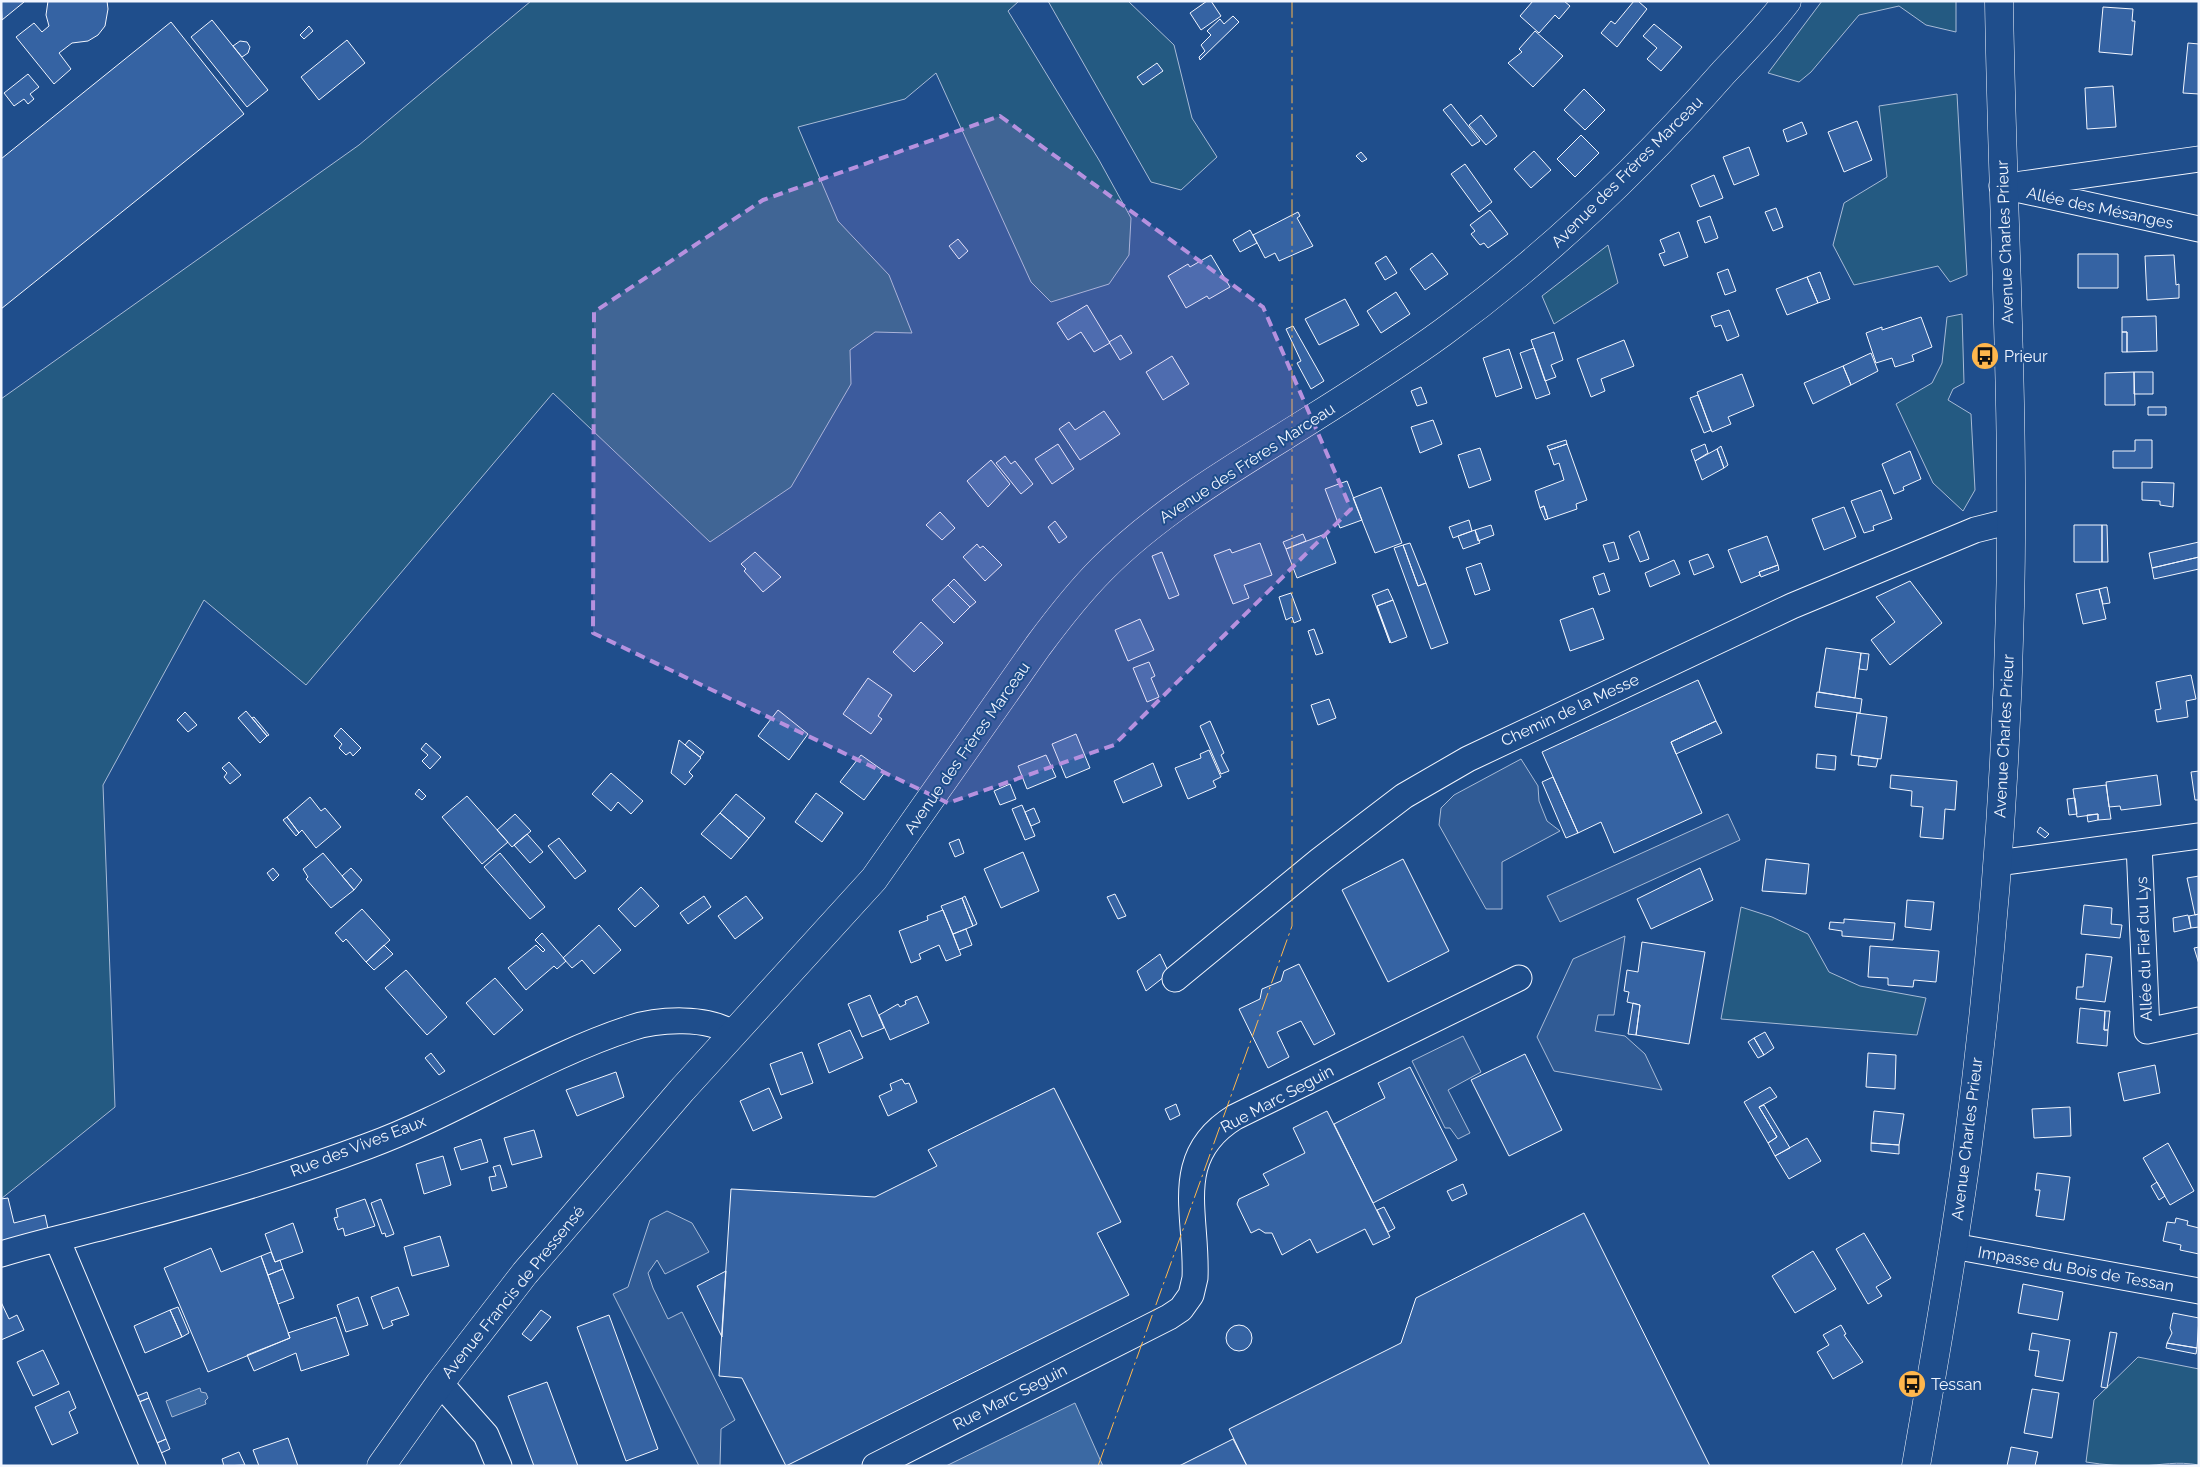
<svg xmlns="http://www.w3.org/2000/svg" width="2200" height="1467" font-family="Raleway,sans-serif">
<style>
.green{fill:#245a82;stroke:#a8bbd7}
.parking{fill:#305b95;stroke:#a8bbd7}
.water{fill:#3b69a3;stroke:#a8bbd7}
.building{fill:#3563a3;stroke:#f2f6ff}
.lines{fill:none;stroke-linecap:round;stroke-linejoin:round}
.minor-casing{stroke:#f2f6ff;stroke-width:27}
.major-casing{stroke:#f2f6ff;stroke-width:29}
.minor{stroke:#1f4e8c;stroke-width:25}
.major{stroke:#1f4e8c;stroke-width:28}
.power{stroke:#ffb74d;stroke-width:1;stroke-dasharray:18 4 2.5 4;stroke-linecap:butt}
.marked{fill:#b691df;fill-opacity:0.2;stroke:#b691df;stroke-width:4;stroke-dasharray:10 6;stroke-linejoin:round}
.labels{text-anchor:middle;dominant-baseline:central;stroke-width:4;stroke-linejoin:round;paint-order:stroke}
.street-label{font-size:16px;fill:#f2f6ff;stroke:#1f4e8c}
.poi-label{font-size:16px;fill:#f2f6ff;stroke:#1f4e8c;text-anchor:start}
</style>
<rect width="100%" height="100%" fill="#1f4e8c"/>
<path class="green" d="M531 1H1019L1008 11 1099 160 1131 218 1129 255 1109 284 1051 302 1031 282 936 73 905 99 798 127 838 221 889 275 912 333 875 332 850 350 851 384 791 487 710 542 553 393 306 685 204 600 103 785 115 1107 1 1199V399L359 145Z
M1048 1H1128L1174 45 1192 118 1217 157 1181 190 1151 182Z
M1822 1H1956V32L1926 25 1899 6 1859 15 1811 72 1799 82 1768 73Z
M1957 94 1967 275 1950 282 1938 266 1854 285 1833 245 1844 203 1887 177 1879 106Z
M1608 245 1618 283 1554 324 1542 296Z
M1962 314 1964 383 1953 389 1948 400 1971 414 1975 490 1963 511 1933 483 1896 404 1932 383 1942 363 1947 317Z
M1741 907 1772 917 1808 934 1829 972 1860 986 1926 998 1917 1035 1721 1019Z
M2138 1357 2199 1369V1465C2176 1461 2163 1465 2141 1466 2122 1466 2104 1465 2086 1462L2094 1400Z"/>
<path class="parking" d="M1521 759 1538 786 1539 801 1547 821 1560 831 1502 862V909H1486L1439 825 1441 808 1454 795Z
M1728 814 1740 840 1560 922 1547 896Z
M1625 936 1614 1015H1598L1595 1031 1625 1036 1645 1054 1662 1090 1554 1071 1537 1037 1573 959Z
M1463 1036 1481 1072 1448 1090 1470 1133 1458 1139 1450 1128H1445L1412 1061Z
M667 1211 692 1223 709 1252 665 1274 657 1260 648 1273 653 1288 668 1319 682 1312 735 1420 721 1429 720 1466H699L613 1294 628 1287 650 1220Z"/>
<path class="water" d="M200 1388 201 1392 206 1393 208 1398 205 1401 206 1404 172 1417 166 1401Z
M1075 1403 1103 1466H946Z"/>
<path class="building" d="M1 1H24V2L2 20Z
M48 1H107L108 9 105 26 98 35 88 41 72 43 59 53 71 69 54 84 16 37 34 23 42 32 49 26 46 15Z
M1207 1H1211L1221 16 1201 30 1190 13Z
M1533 1H1564L1570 6 1559 19 1555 15 1539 33 1520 16Z
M1634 1H1638L1647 9 1617 47 1601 33 1611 21 1615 24Z
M2103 7 2133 9 2132 21H2135L2132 55 2099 52Z
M1233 16 1239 22 1200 60 1199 57 1205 51 1201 45 1211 35 1207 31 1220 19 1224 24Z
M212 20 268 90 247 107 191 37Z
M171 22 244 114 1 309V159Z
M1654 24 1682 47 1661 71 1647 59 1657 48 1643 36Z
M309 26 313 31 304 39 300 35Z
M1535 31 1563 56 1533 87 1508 63 1522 52 1519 49Z
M347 40 365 63 319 100 301 77Z
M240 41 247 42 250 47 248 53 242 57 233 46Z
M2188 43 2199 44V94L2183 93Z
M1157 63 1163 71 1143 85 1137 77Z
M28 74 39 87 30 94 34 99 28 104 24 99 14 106 4 93Z
M2113 86 2116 127 2087 129 2085 88Z
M1584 89 1605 110 1585 130 1564 110Z
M1451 104 1480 141 1472 146 1443 110Z
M1481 115 1497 136 1486 145 1469 125Z
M1857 121 1872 160 1844 172 1828 132Z
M1802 122 1807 134 1787 142 1783 130Z
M1581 135 1599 153 1575 177 1557 159Z
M1749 147 1759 175 1734 185 1723 157Z
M1534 151 1551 170 1531 188 1514 169Z
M1361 152 1367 159 1362 162 1356 156Z
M1465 164 1492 202 1479 212 1451 174Z
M1714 175 1723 198 1700 207 1691 185Z
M1776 208 1783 227 1773 231 1765 212Z
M1490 210 1508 234 1488 248 1484 243 1480 245 1471 234 1475 231 1470 225Z
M1298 212 1300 216 1297 218 1313 246 1279 261 1275 253 1265 258 1253 235Z
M1710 216 1718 238 1705 243 1697 221Z
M1250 230 1257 243 1240 252 1233 240Z
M1679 232 1688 257 1664 266 1659 254 1665 252 1660 240Z
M958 239 968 251 959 259 949 246Z
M1432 253 1448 274 1425 290 1410 269Z
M2078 254H2118V288H2078Z
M1211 255 1230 287 1209 299 1207 296 1186 308 1168 276 1188 264 1190 267Z
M2174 255 2176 285 2179 284V298L2147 300 2145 256Z
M1386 256 1397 273 1385 280 1375 263Z
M1728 269 1736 291 1725 295 1717 273Z
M1820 272 1830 299 1818 303 1807 277Z
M1807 277 1818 303 1787 315 1776 289Z
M1396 292 1410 314 1381 333 1367 311Z
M1345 299 1359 325 1319 345 1305 319Z
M1087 305 1110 343 1094 352 1081 332 1068 340 1057 323Z
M1729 310 1739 336 1727 341 1721 325 1715 327 1711 316Z
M2156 316 2157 351 2127 352V332H2122V317Z
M1921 317 1932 347 1912 355 1914 361 1895 367 1892 358 1876 363 1866 333 1882 327V330Z
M1293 326 1324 381 1311 389 1297 363 1301 361 1286 329Z
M1554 332 1563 360 1551 365 1556 377 1545 381 1531 340Z
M2122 332H2127V352H2122Z
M1121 335 1132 353 1120 360 1109 342Z
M1624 340 1634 366 1601 379 1605 391 1591 397 1577 359Z
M1534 348 1550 394 1536 399 1520 353Z
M1509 349 1522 388 1496 397 1483 358Z
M1871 353 1878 371 1851 385 1843 366Z
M1172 356 1189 384 1163 400 1146 372Z
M1843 366 1851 385 1813 404 1804 383Z
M2134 372 2135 405H2105V373Z
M2134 372H2153V394H2134Z
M1742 374 1754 406 1728 417 1731 424 1712 432 1697 392Z
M1421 387 1427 403 1417 406 1411 391Z
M1698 395 1711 430 1704 433 1690 398Z
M2148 407H2166V415H2148Z
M1104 411 1120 434 1080 460 1059 429 1069 422 1075 430Z
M1433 420 1442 444 1420 453 1411 427Z
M1566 440 1567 444 1549 450 1547 446Z
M2135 440H2152V468H2113V451H2135Z
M1058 444 1074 469 1052 484 1035 459Z
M1567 444 1587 500 1576 504 1577 509 1548 519 1544 506 1540 508 1535 491 1564 480 1559 463 1554 465 1549 450Z
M1705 444 1708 453 1695 461 1691 450Z
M1721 446 1728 465 1724 468 1717 449Z
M1480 448 1491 480 1469 488 1458 455Z
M1717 449 1724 468 1702 480 1695 461Z
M1910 451 1921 479 1903 487 1904 490 1894 494 1882 464Z
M1005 456 1011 464 1015 461 1033 484 1021 494 996 463Z
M991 460 1010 484 988 507 967 481Z
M1347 481 1362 520 1340 528 1325 489Z
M2142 482 2174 483 2173 507 2160 505V501L2142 500Z
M1381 487 1402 543 1375 553 1353 498Z
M1881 490 1892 519 1873 526 1874 530 1864 533 1851 501Z
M1544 506 1548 519 1545 520 1540 508Z
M1844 507 1856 537 1824 550 1812 519Z
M940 512 955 528 942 540 926 525Z
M1469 520 1472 531 1453 538 1449 527Z
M1055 521 1067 537 1059 543 1048 527Z
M1491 525 1494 535 1478 541 1475 530Z
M2074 525H2102V562H2074Z
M2102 525H2107L2108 562H2102Z
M1475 530 1480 543 1463 549 1458 536Z
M1639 531 1649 559 1640 562 1629 536Z
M1303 534 1306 541 1286 549 1283 542Z
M1325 534 1336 563 1297 578 1286 549Z
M1767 536 1778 565 1759 572 1760 575 1741 583 1728 550Z
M1614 542 1619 559 1609 562 1603 545Z
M2199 542V557L2152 568 2149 553Z
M1260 543 1272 575 1244 585 1249 598 1233 604 1214 555 1230 549 1232 553Z
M1410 543 1426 583 1418 586 1403 545Z
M977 544 980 548 983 546 1002 565 985 581 963 557Z
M1403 545 1418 586 1426 583 1448 643 1431 649 1394 548Z
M755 552 781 577 763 592 744 571 746 569 741 564Z
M1162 552 1179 595 1169 599 1152 556Z
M1708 554 1714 567 1694 575 1689 561Z
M2199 557V569L2154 579 2152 568Z
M1674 560 1680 574 1650 587 1645 573Z
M1481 563 1490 590 1475 595 1466 568Z
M1778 565 1779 570 1761 577 1759 572Z
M1604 573 1610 591 1599 595 1593 577Z
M954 579 976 602 970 607 948 585Z
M1910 581 1942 623 1890 665 1871 640 1895 622 1876 597Z
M948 585 970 607 954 623 932 600Z
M2107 587 2110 603 2103 604 2099 589Z
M1388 589 1393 600 1377 606 1390 643 1372 595Z
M2099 589 2106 619 2083 624 2076 594Z
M1291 593 1301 620 1294 623 1292 617 1286 620 1279 597Z
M1393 600 1407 637 1391 643 1377 606Z
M1593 608 1604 639 1570 651 1560 620Z
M1140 619 1154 650 1128 661 1115 630Z
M921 622 943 643 914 672 893 652Z
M1314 629 1323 653 1316 655 1308 631Z
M1826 648 1861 653 1855 698 1819 692Z
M1861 653 1869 654 1867 670 1859 669Z
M1149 662 1155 676 1151 678 1159 697 1147 702 1133 668Z
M2191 675 2196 699 2186 701 2188 717 2157 722 2155 710 2161 709 2156 682Z
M868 678 892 695 878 716 882 719 871 734 843 714Z
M1698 680 1716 721 1671 742 1702 813 1614 853 1601 822 1578 833 1542 752Z
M1817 692 1862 699 1860 713 1815 707Z
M1329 699 1336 718 1318 725 1311 705Z
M778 710 808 734 789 760 758 736Z
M246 711 267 736 260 743 238 718Z
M185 712 197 725 188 732 177 720Z
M1857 713 1887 717 1881 759 1851 755Z
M254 717 269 735 267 736 252 718Z
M1210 721 1224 753 1221 755 1229 771 1221 774 1200 726Z
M1716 721 1722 733 1676 754 1671 742Z
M341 728 361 748 353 756 350 752 346 755 339 748 342 744 334 736Z
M1076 734 1090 768 1066 778 1052 744Z
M679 740 701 758 689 772 693 776 685 785 671 773Z
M689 740 704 752 700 757 685 745Z
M426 743 441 757 430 769 422 761 428 755 421 749Z
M1209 750 1221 777 1213 781 1216 787 1188 799 1175 768 1201 758 1200 754Z
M1817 754 1836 756 1835 770 1816 768Z
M861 755 885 772 864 800 840 782Z
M1046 755 1056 777 1027 789 1018 766Z
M1859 756 1878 759 1876 767 1858 765Z
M229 762 241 775 230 784 224 777 227 773 222 768Z
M1153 763 1162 786 1123 803 1114 781Z
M2199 771V800H2195L2191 772Z
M611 773 643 801 631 814 618 802 611 811 592 794Z
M1891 775 1957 781 1955 810 1945 809 1943 839 1920 837 1923 807 1911 806 1912 791 1890 788Z
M2157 775 2161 805 2121 810 2120 806 2109 807 2106 782Z
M1553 777 1578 833 1566 838 1542 782Z
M1010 784 1016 799 1000 805 994 791Z
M2106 785 2111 819 2098 820V814L2077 817 2073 789Z
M419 789 426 796 422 800 415 794Z
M816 793 843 813 822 842 795 822Z
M736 794 765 818 749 838 720 813Z
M467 796 508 842 482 864 442 817Z
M310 797 321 811 325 808 341 827 316 848 302 830 299 833 287 817Z
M2075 798 2077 814 2069 815 2067 799Z
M1022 805 1035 836 1025 840 1012 809Z
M1034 808 1040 822 1031 826 1025 812Z
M720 813 749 838 731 859 701 834Z
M515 814 531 831 512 847 497 830Z
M2098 814V820L2088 822 2087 815Z
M287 817 299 833 296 836 283 820Z
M2040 827 2049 834 2045 838 2037 832Z
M527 834 543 852 530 863 514 845Z
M559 838 586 871 575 879 548 846Z
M959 839 964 853 955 857 949 843Z
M1023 852 1039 891 1001 908 984 869Z
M323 853 354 890 331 908 306 879 308 877 303 869Z
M500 853 545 907 530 919 484 867Z
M1403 859 1449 951 1388 982 1342 890Z
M1766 859 1809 864 1806 894 1762 891Z
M273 868 279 875 273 881 267 873Z
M351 868 362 880 354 890 342 876Z
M1700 868 1713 900 1651 929 1637 899Z
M2199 876V914L2195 915 2187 878Z
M641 887 659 906 635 927 618 909Z
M1115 894 1126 916 1118 919 1107 897Z
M704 896 711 907 688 924 680 913Z
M746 896 763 918 735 939 718 916Z
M965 896 977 924 973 926 962 898Z
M962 898 973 926 953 934 941 906Z
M1907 900 1934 902 1931 930 1905 927Z
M2084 905 2112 908 2111 924 2122 925 2120 938 2081 934Z
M362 909 390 940 366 962 346 939 343 942 335 933Z
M943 910 961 955 946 961 939 945 919 954 921 959 911 963 899 931 928 920 927 916Z
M2199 914V927L2191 928 2189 916Z
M2188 915 2191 928 2174 932 2173 918Z
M1844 919 1895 923 1893 940 1842 936V931L1829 929 1830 922 1844 923Z
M599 925 621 950 594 974 582 960 572 968 563 958Z
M966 929 972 945 959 950 953 934Z
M542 933 566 961 557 969 554 966 526 990 508 968 536 945 543 952 545 950 535 940Z
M1642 942 1705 952 1689 1044 1636 1035 1640 1005 1627 1002 1629 992 1624 991 1627 970 1638 972Z
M384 945 393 954 374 970 366 962Z
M1870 946 1939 951 1936 982 1914 980 1913 987 1888 985V978L1868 977Z
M2199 947V964L2194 948Z
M1160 954 1169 973 1146 991 1137 971Z
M2086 954 2112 957 2105 1002 2076 999 2077 987H2083Z
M1299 964 1335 1034 1314 1045 1301 1021 1277 1032 1289 1057 1268 1068 1239 1009 1260 999 1262 989 1281 981 1284 971Z
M406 970 447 1017 427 1035 385 988Z
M495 978 523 1010 494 1035 466 1003Z
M870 995 884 1028 862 1037 848 1004Z
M917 996 929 1023 890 1040 879 1015 898 1004 900 1007 906 1004 905 1001Z
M1633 1003 1640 1005 1636 1035 1628 1034Z
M2080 1008 2105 1011 2104 1030H2108L2107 1046 2077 1043Z
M2105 1011H2110L2108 1030H2104Z
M850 1030 863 1058 829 1073 818 1044Z
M1765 1032 1774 1048 1764 1055 1754 1038Z
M1754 1038 1764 1055 1758 1058 1748 1042Z
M802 1052 813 1083 781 1095 770 1064Z
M431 1053 445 1071 439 1075 425 1058Z
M1868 1053 1896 1055 1895 1089 1866 1087Z
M1525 1054 1562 1130 1509 1156 1471 1080Z
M2155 1065 2160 1093 2124 1101 2118 1073Z
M1410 1067 1457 1160 1373 1203 1334 1124 1385 1098 1378 1083Z
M616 1072 624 1097 577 1116 566 1090Z
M902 1079 905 1084 909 1083 917 1102 888 1116 879 1096 892 1090 890 1084Z
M1770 1087 1777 1097 1759 1107 1777 1137 1768 1143 1744 1102Z
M769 1088 782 1118 753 1131 740 1101Z
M1054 1088 1121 1222 1097 1233 1129 1295 786 1466 742 1378 719 1376 731 1189 875 1197 937 1166 928 1150Z
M1176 1104 1180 1115 1170 1120 1165 1109Z
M1764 1105 1790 1148 1775 1156 1768 1143 1777 1137 1759 1107Z
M2070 1107 2071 1136 2034 1138 2032 1109Z
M1327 1111 1390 1237 1373 1245 1365 1229 1317 1253 1310 1239 1282 1255 1272 1233H1265L1259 1229 1251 1233 1237 1204 1239 1199 1269 1185 1263 1174 1305 1153 1293 1128Z
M1874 1111 1904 1114 1899 1145 1871 1143Z
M534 1130 542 1157 512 1165 504 1138Z
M1807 1138 1821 1161 1789 1179 1775 1156Z
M481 1139 488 1162 461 1170 454 1148Z
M1871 1143 1899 1145V1154L1871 1151Z
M2168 1143 2194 1191 2170 1205 2143 1158Z
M443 1156 451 1185 424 1194 416 1164Z
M500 1165 507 1187 492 1191 489 1177 496 1176 493 1167Z
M2037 1173 2070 1177 2064 1220 2036 1216 2040 1190H2035Z
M2157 1182 2165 1196 2159 1200 2151 1186Z
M1463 1184 1467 1194 1452 1201 1447 1191Z
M8 1198 14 1223 45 1215 49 1233 1 1244V1199Z
M365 1199 375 1226 345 1236 343 1228 338 1230 334 1218 338 1217 336 1209Z
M381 1199 394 1234 386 1237 385 1233 382 1234 371 1203Z
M1384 1207 1395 1228 1388 1232 1377 1210Z
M1584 1213 1710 1466H1247L1229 1429 1401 1343 1416 1298Z
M2176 1218 2188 1221 2187 1225 2199 1228V1254L2180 1250 2181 1245 2163 1241 2167 1222 2175 1223Z
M293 1223 303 1252 275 1262 265 1234Z
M1864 1233 1891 1278 1876 1287 1882 1296 1868 1304 1836 1249Z
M440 1236 449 1266 412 1276 404 1247Z
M211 1248 221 1272 261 1256 290 1338 208 1372 164 1268Z
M1813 1251 1836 1289 1795 1313 1772 1276Z
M271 1252 275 1262 280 1260 283 1269 268 1275 261 1256Z
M283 1269 294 1298 278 1304 268 1275Z
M726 1271 722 1337 697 1286Z
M2023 1284 2063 1292 2058 1320 2018 1313Z
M398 1287 409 1315 391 1321 393 1325 383 1329 371 1297Z
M358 1297 368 1325 346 1332 337 1305Z
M1 1302 9 1319 17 1315 24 1330 1 1340Z
M178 1307 189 1333 182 1337 170 1310Z
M170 1310 182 1337 145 1353 134 1326Z
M541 1310 551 1317 531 1341 522 1334Z
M2173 1313 2199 1318 2197 1348 2167 1343 2172 1333 2170 1328Z
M609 1315 658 1449 626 1461 577 1327Z
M336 1317 349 1355 301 1371 296 1353 254 1371 247 1355 290 1338 288 1333Z
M1841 1325 1846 1334 1844 1335 1863 1362 1833 1379 1817 1352 1829 1345 1823 1335Z
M1226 1338a13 13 0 1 1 26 0a13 13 0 1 1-26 0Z
M2110 1332 2117 1333 2107 1388 2101 1387Z
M2032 1333 2070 1340 2063 1381 2035 1376 2039 1351 2029 1350Z
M2167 1343 2197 1348 2196 1354 2166 1348Z
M43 1350 59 1384 33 1396 17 1362Z
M547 1382 578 1466H534L508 1396Z
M2032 1389 2059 1393 2052 1438 2024 1433Z
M69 1391 76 1408 69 1412 78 1433 52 1445 35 1407Z
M147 1392 149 1398 139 1402 137 1396Z
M149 1398 166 1439 157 1443 139 1402Z
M288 1438 298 1466H259L253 1450Z
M166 1439 170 1449 161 1453 157 1443Z
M1233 1439 1247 1466H1179Z
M2011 1447 2038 1452 2035 1466H2007Z
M239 1452 245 1465 224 1466 222 1459Z"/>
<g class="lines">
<defs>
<path id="minor" d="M2022 184 2199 159
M2002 186 2199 229
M2139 844 2147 1031 2199 1020
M1997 863 2199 836
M1175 979 1320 860 1404 796 1468 759 1792 606 1975 530 2011 521
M57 1239 153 1466
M1953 1246 2199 1291
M1 1254C43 1241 87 1232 130 1220 210 1199 290 1175 368 1146 458 1113 539 1058 631 1028 658 1019 709 1016 733 1034
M440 1383 486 1435 499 1466
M875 1466 1169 1317 1181 1309 1191 1295 1195 1278C1198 1215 1170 1157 1235 1117L1519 978"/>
<path id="major" d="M381 1466 440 1383 525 1273 682 1090 874 879 1038 646C1058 619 1078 593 1102 569 1155 516 1220 476 1283 437 1337 403 1391 370 1442 333 1548 256 1638 170 1724 72 1746 49 1768 26 1787 1
M1916 1466C1934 1361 1953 1257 1967 1152 1991 972 2006 789 2010 607 2015 405 2002 203 1999 1"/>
</defs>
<use href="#minor" class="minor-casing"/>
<use href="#major" class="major-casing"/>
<use href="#minor" class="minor"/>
<use href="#major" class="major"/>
<path class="power" d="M1098 1466 1292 926V1"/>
</g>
<path class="marked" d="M1000 116 1263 307 1351 509 1114 745 948 803 593 633 594 312 763 200Z"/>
<defs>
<symbol id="bus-disc" viewBox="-11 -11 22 22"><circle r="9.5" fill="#ffb74d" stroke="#1f4e8c"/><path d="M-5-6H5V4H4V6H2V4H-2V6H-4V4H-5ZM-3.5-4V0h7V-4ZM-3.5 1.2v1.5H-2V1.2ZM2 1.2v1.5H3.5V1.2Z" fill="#111"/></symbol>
</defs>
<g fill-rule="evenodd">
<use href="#bus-disc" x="1969" y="340" width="32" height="32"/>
<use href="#bus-disc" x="1896" y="1368" width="32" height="32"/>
</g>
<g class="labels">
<g class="street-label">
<text transform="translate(1627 172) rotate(-45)">Avenue des Frères Marceau</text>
<text transform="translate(2100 208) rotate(12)">Allée des Mésanges</text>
<text transform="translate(2005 242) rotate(-92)">Avenue Charles Prieur</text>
<text transform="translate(1247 463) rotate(-33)">Avenue des Frères Marceau</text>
<text transform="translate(1570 710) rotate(-25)">Chemin de la Messe</text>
<text transform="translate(2004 736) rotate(-87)">Avenue Charles Prieur</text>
<text transform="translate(967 748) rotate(-55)">Avenue des Frères Marceau</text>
<text transform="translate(2144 949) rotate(-92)">Allée du Fief du Lys</text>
<text transform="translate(1277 1099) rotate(-28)">Rue Marc Seguin</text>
<text transform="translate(1967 1139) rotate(-83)">Avenue Charles Prieur</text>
<text transform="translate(358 1146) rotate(-21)">Rue des Vives Eaux</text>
<text transform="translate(2076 1269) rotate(10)">Impasse du Bois de Tessan</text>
<text transform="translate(513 1292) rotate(-51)">Avenue Francis de Pressensé</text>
<text transform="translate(1010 1397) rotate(-27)">Rue Marc Seguin</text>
</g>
<g class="poi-label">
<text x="2004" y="356">Prieur</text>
<text x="1931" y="1384">Tessan</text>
</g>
</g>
<rect width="2200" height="1467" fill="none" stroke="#f2f6ff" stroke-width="5"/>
</svg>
